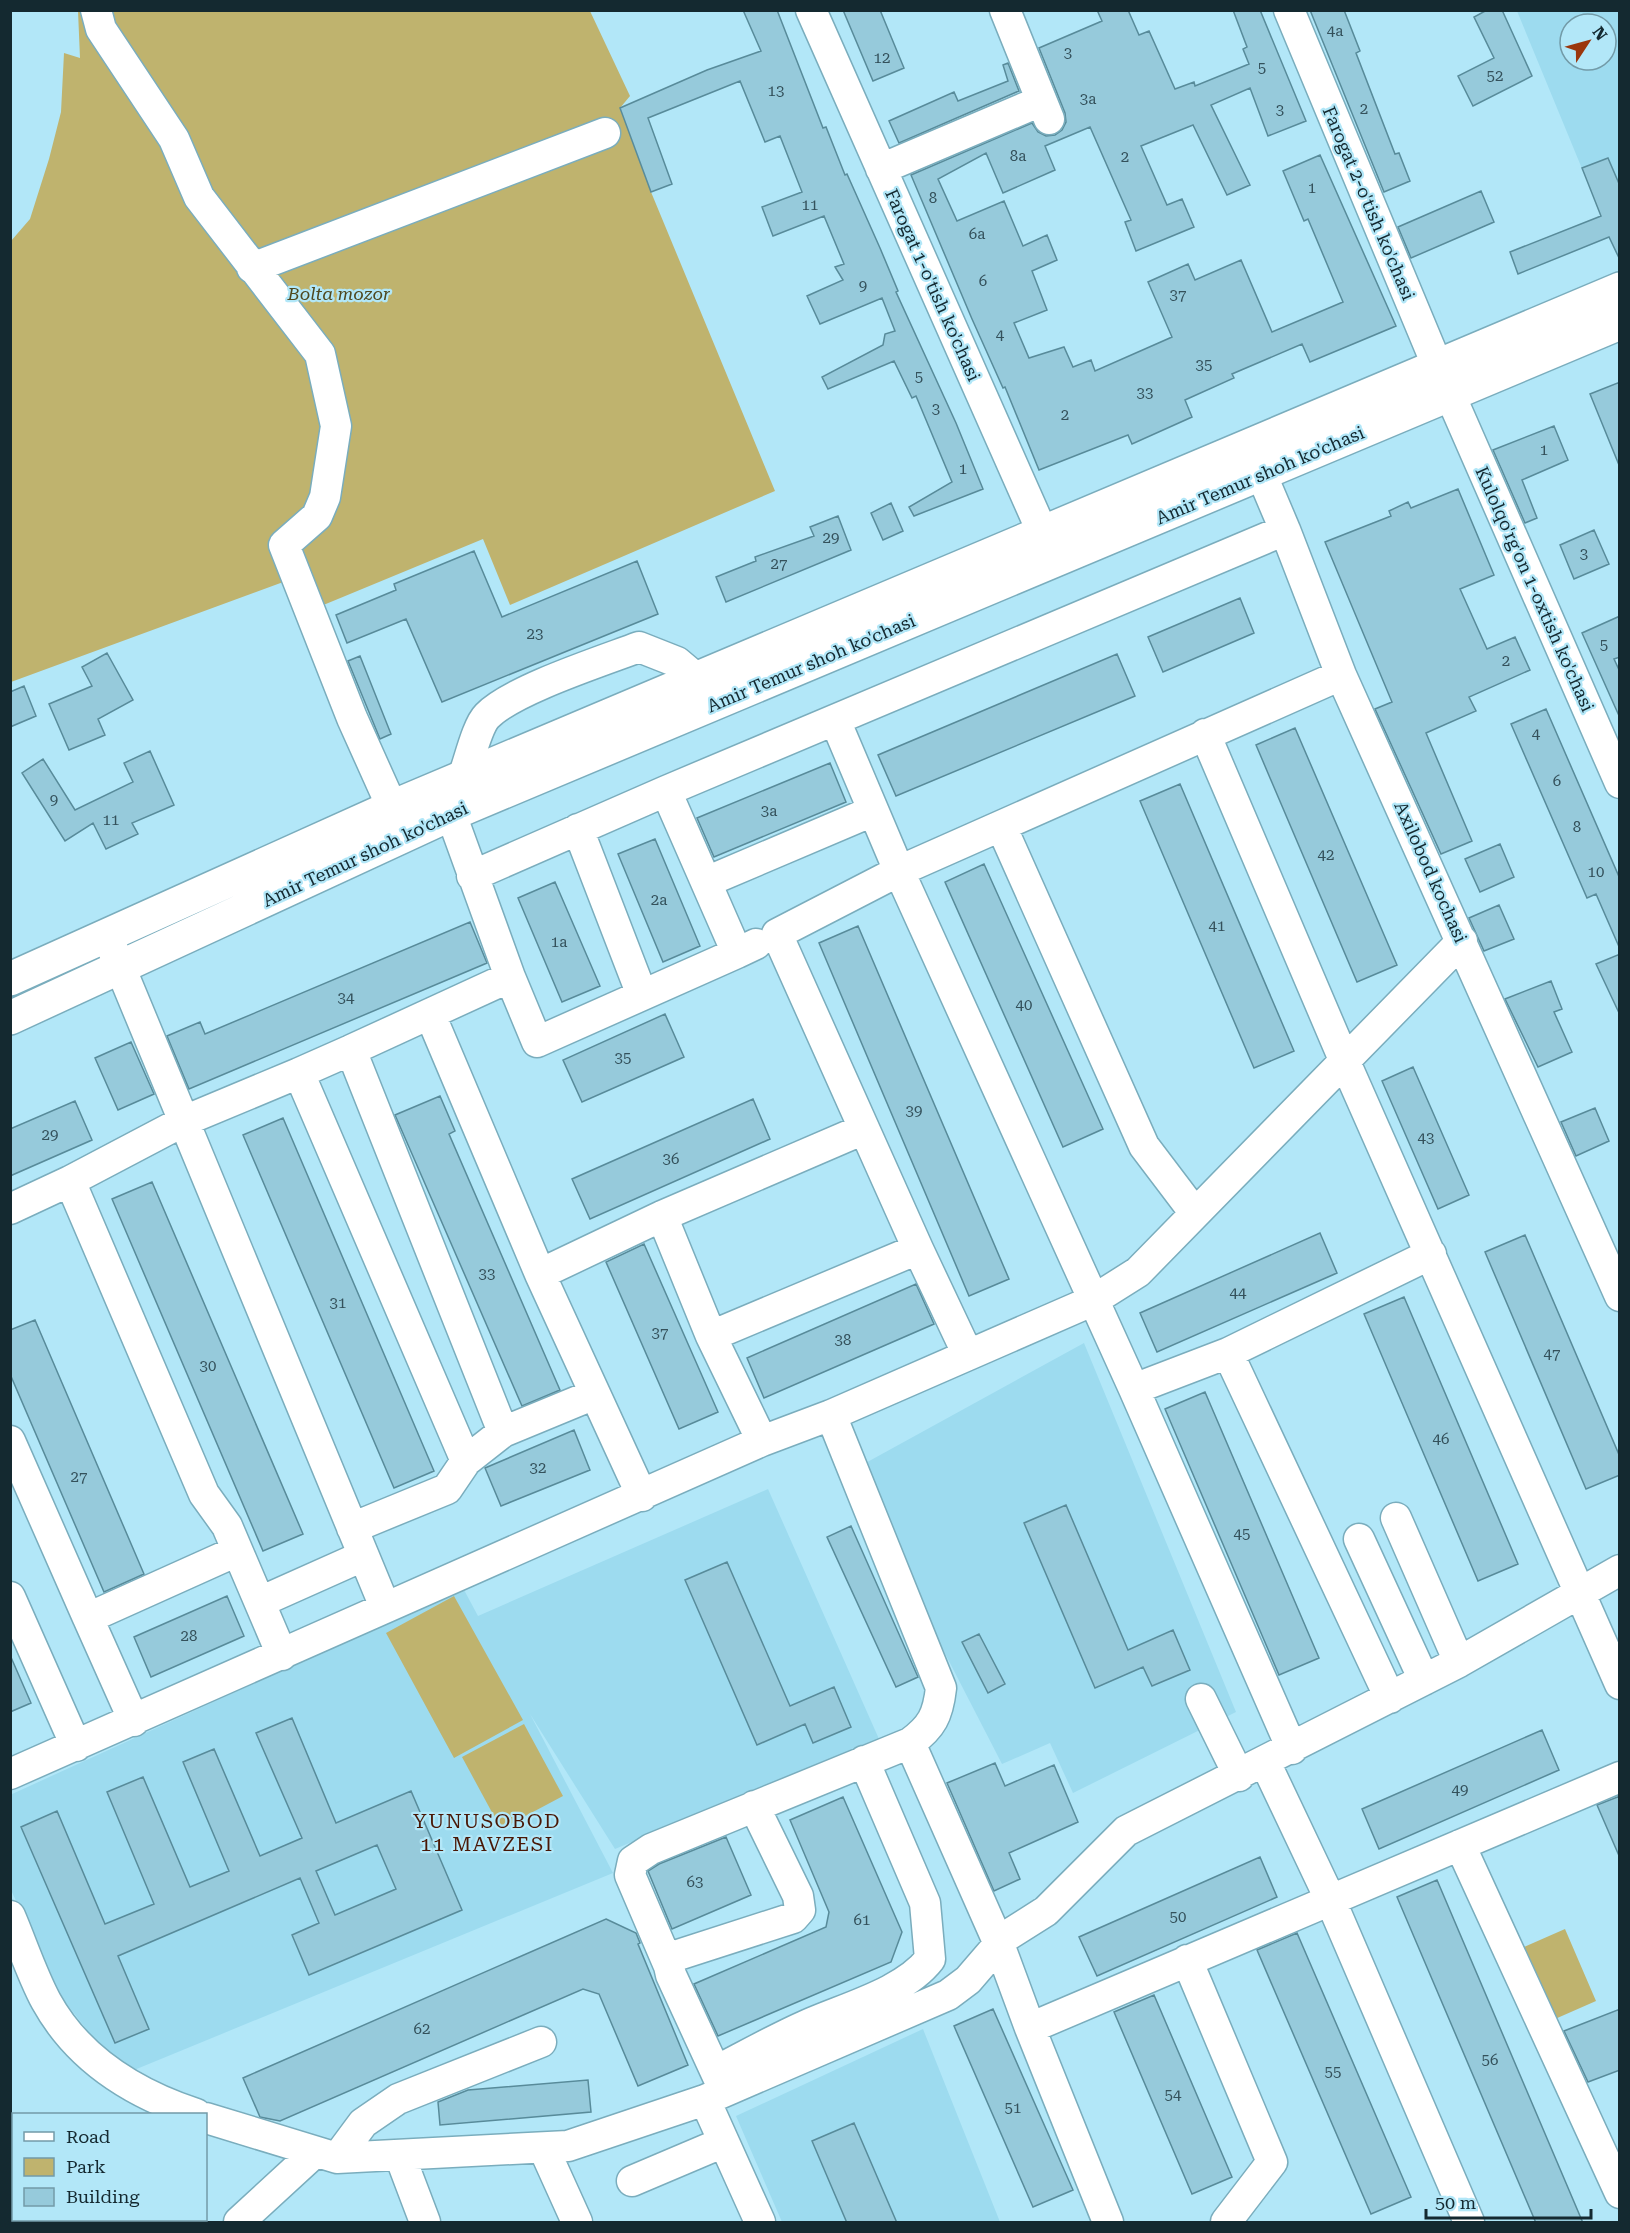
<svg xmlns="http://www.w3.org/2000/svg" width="1630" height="2233" font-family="'Roboto Serif',serif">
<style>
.built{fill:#9ddbef;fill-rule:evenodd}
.green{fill:#bfb36e}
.building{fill:#96cadb;stroke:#588b9a;stroke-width:1.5;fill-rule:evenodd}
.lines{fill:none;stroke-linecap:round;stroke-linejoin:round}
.minor-casing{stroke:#7aadbd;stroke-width:33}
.major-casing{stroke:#7aadbd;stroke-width:36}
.minor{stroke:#fff;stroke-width:30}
.major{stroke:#fff;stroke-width:33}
.labels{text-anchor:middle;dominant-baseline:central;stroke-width:4.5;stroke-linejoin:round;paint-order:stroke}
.number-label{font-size:15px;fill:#34515b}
.street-label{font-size:18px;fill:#142930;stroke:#b2e7f8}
.park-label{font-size:18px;font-style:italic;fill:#4f481f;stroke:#b2e7f8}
.neighbourhood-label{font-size:20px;letter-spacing:1.5px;fill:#491706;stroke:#b2e7f8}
</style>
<rect width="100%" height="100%" fill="#b2e7f8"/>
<path class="built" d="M1517 11H1619V216L1604 222ZM1570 24H1606V60H1570Z
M1084 1343 1236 1712 1073 1793 1050 1743 1002 1764 851 1471Z
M768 1489 879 1739 615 1849 530 1714 613 1873 122 2075 59 1994 11 1890 10 1795 463 1588 478 1616Z
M923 2029 1000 2222H782L736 2116Z"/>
<path class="green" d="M78 11H590L630 96 620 108 651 192 775 491 510 605 483 539 321 606 305 574 11 682V241L30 219 49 159 61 112 64 53 80 58Z
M454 1596 523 1720 454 1758 386 1633Z
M524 1724 563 1796 501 1829 462 1757Z
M1565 1929 1596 2001 1555 2019 1524 1947Z"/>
<path class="building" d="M743 10H777L823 128 826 127 845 175 847 174 880 248 898 291 896 292 956 423 983 489 914 516 909 507 952 482 916 396 912 398 894 361 828 389 822 377 883 345 885 334 895 331 882 298 820 324 807 296 843 280 835 267 844 264 824 216 773 236 762 207 802 192 780 136 765 142 740 81 648 118 672 184 651 192 620 108 707 70 761 51Z
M843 10H880L904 68 873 81Z
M1097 10H1128L1139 35 1149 31 1175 89 1194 82 1195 86 1249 64 1243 49 1247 47 1233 10H1260L1306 121 1268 136 1250 88 1211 105 1250 185 1227 195 1193 125 1141 146 1167 205 1182 199 1194 227 1136 251 1125 222 1131 220 1090 127 1045 146 1055 170 1003 193 986 153 938 179 957 221 1004 201 1023 246 1047 235 1057 260 1032 271 1047 310 1014 323 1029 358 1064 347 1073 367 1091 360 1095 371 1172 337 1148 282 1188 264 1195 280 1241 260 1272 332 1343 302 1308 219 1304 221 1283 171 1320 155 1396 326 1310 362 1302 344 1232 374 1234 378 1185 400 1192 417 1132 444 1128 435 1039 470 1005 387 1003 388 972 319 911 175 1032 123 1038 132 1046 136 1055 135 1062 130 1066 122 1065 113 1039 48 1102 21Z
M1310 10H1344L1360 51 1356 53 1395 154 1399 153 1410 181 1384 192Z
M1487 10H1502L1532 76 1473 106 1458 76 1494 58 1474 17Z
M1008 63 1019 91 899 143 889 121 954 92 958 101 1008 81 1003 65Z
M1608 158 1620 186V260L1609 237 1518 274 1510 252 1601 216 1582 168Z
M1481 191 1494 222 1411 258 1398 227Z
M1620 382V465H1619L1590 394Z
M1554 426 1568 460 1522 480 1537 518 1525 523 1493 450Z
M1458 489 1494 575 1460 589 1487 649 1515 637 1530 670 1469 697 1476 711 1426 733 1472 841 1441 854 1375 709 1392 702 1325 542 1391 516 1389 511 1408 502 1411 508Z
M891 503 903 531 883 540 871 513Z
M838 516 851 550 726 602 716 577 756 561 755 557 814 536 810 527Z
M1594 530 1609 564 1574 579 1560 545Z
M474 551 502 617 637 561 658 614 442 702 406 619 347 643 336 615 396 590 394 584Z
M1240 598 1254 633 1163 672 1148 637Z
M1620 616V657L1614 659 1620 672V718L1582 633Z
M107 653 133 700 98 719 105 735 69 750 49 704 92 686 82 667Z
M1117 654 1135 696 896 796 878 755Z
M360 656 391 734 380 739 348 661Z
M24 686 36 716 10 727V692Z
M1546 709 1620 879V949L1596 894 1587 898 1511 724Z
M1295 728 1397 965 1357 982 1256 745Z
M150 751 174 805 132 823 138 834 106 849 93 823 65 841 22 773 43 759 75 810 133 782 124 763Z
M830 763 846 802 714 857 697 818Z
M1180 784 1294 1051 1254 1068 1140 801Z
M655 839 700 946 663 962 618 854Z
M1500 844 1514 877 1480 892 1465 859Z
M984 864 1103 1129 1063 1147 945 882Z
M555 882 600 986 562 1002 518 898Z
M1499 905 1514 939 1484 951 1469 918Z
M470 922 487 963 189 1089 167 1036 200 1022 205 1034Z
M858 926 1009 1279 969 1296 819 943Z
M1620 954V1015L1596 964Z
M1551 981 1562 1009 1554 1012 1572 1052 1538 1067 1505 999Z
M665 1014 684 1057 582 1102 563 1060Z
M131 1042 154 1094 118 1110 95 1058Z
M1413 1067 1469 1195 1438 1209 1382 1081Z
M440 1096 455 1131 449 1134 560 1390 522 1406 395 1115Z
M753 1099 770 1139 590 1219 572 1179Z
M75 1101 92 1140 10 1176V1129Z
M1595 1108 1609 1141 1576 1156 1561 1122Z
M283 1118 434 1471 394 1488 243 1135Z
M152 1182 303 1534 263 1551 112 1199Z
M1320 1233 1337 1273 1157 1352 1140 1313Z
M1525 1235 1620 1457V1475L1586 1489 1485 1252Z
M644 1244 718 1412 679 1429 606 1262Z
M916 1284 934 1324 764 1398 747 1358Z
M1404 1297 1518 1564 1478 1581 1364 1314Z
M35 1320 144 1574 104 1592 10 1374V1330Z
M1205 1392 1319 1658 1279 1675 1165 1409Z
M574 1430 590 1470 501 1506 485 1468Z
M1066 1505 1128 1650 1173 1630 1190 1670 1152 1686 1143 1667 1095 1688 1024 1523Z
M851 1526 918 1677 896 1687 827 1537Z
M727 1562 790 1706 834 1687 851 1727 813 1743 805 1724 757 1745 685 1580Z
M227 1596 244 1636 151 1677 134 1637Z
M979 1634 1005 1684 988 1693 962 1642Z
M10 1655 31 1703 10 1712Z
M292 1718 336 1823 411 1791 462 1910 309 1975 292 1935 319 1923 300 1878 118 1956 149 2029 115 2043 21 1827 57 1811 105 1924 154 1904 107 1792 143 1777 190 1887 229 1871 183 1762 214 1749 260 1856 302 1838 256 1733ZM377 1845 396 1889 335 1915 316 1871Z
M1542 1730 1559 1770 1379 1849 1362 1809Z
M995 1763 1005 1786 1054 1765 1078 1822 1009 1853 1020 1879 994 1891 947 1783Z
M1620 1796V1858L1597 1805Z
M843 1797 902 1932 891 1962 718 2036 694 1984 826 1927 829 1912 790 1820Z
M726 1837 751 1895 672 1929 648 1871 659 1864Z
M1260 1857 1277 1897 1097 1976 1079 1937Z
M1437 1880 1583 2223H1536L1397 1897Z
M606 1919 636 1933 640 1943 638 1944 688 2065 638 2086 599 1994 583 1989 280 2121 260 2117 243 2078Z
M1297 1933 1411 2197 1371 2214 1257 1950Z
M1154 1995 1232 2177 1192 2194 1114 2012Z
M993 2009 1073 2190 1033 2207 954 2026Z
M1620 2009V2070L1588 2082 1564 2031Z
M588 2080 591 2112 440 2125 438 2102 468 2090Z
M854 2123 897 2223H847L812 2141Z"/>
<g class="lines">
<defs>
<path id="minor" d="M96 10 101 29 174 139 199 197 320 354 336 426 325 497 317 516 284 545 352 718 392 807
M811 10 1052 554
M1005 10 1049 119
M1289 10 1437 365 1620 783
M881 169 1041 101
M252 268 605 133
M1252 452 1285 530 1341 675 1620 1296
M835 720 899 871 1134 1389 1292 1749
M1205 734 1345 1062 1620 1684
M463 777C469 762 477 726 487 716 512 690 602 661 639 647L677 662 696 678
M666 791 737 953 756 944
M451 814 510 977 351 1050 503 1432
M1002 828 1144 1146 1194 1212
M578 829 642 995
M472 876 666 791 1285 530
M706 882 873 811
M111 945 385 1607
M510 977 537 1042 737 953
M430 1014 540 1274 642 1496
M299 1073 351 1050
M70 1181 184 1121 299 1073 466 1461
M10 1209 70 1181 204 1494 227 1526 282 1655
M662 1216 711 1336
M918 1249 968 1355
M540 1274 662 1216 864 1129
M1228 1353 1390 1698
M1134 1389 1228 1353 1431 1254
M831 1415 941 1688C938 1715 932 1727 910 1743L999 1944 1030 2028 1108 2222
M10 1441 88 1618 237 1551
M762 1441 711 1336 918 1249 777 934 899 871 1341 675
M1396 1518 1459 1662
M352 1528 447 1489 466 1461 503 1432 595 1394
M1359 1539 1424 1680
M10 1597 76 1746
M260 1602 363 1556
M88 1618 134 1721
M1201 1699 1239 1776
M1265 1762 1330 1899 1469 2222
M10 1774 762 1441 831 1415 1092 1301 1138 1272 1462 941
M1460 1845 1620 2193
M10 1916C22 1944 32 1975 46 2001 78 2059 135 2094 196 2114
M1187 1960 1272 2162 1226 2222
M669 1966 630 1875 633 1861 651 1849 910 1743
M1030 2028 1620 1777
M716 2071C743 2057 770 2042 798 2029 839 2009 902 1995 930 1959L925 1903 864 1761
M724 2090 671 1975 669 1966 675 1956 793 1918 800 1910 798 1896 754 1806
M705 2100 760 2222
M206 2118 337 2158 568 2146 705 2100 948 1995 968 1980 1005 1937 1046 1911 1126 1831 1459 1662 1620 1570
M544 2149 577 2222
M400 2156 425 2222
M337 2158 363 2123 398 2099 541 2042
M632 2181 724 2142
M239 2222 314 2153"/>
<path id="major" d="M10 979 392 807 1620 289
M10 1018 451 814 1620 323"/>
</defs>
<use href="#minor" class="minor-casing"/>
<use href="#major" class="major-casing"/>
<use href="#minor" class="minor"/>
<use href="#major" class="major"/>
</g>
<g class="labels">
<g class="number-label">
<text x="1335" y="31">4а</text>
<text x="1068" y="53">3</text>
<text x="882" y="58">12</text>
<text x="1262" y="68">5</text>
<text x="1495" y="76">52</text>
<text x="776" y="91">13</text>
<text x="1088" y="99">3а</text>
<text x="1364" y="109">2</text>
<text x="1280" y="110">3</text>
<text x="1018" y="156">8а</text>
<text x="1125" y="157">2</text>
<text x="1312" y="188">1</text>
<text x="933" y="198">8</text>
<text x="810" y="205">11</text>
<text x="977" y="234">6а</text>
<text x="983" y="281">6</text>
<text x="863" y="286">9</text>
<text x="1178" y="295">37</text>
<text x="1000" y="335">4</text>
<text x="1204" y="365">35</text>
<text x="919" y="377">5</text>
<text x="1145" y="393">33</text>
<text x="936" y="409">3</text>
<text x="1065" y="415">2</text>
<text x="1544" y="450">1</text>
<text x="963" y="469">1</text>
<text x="831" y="538">29</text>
<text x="1584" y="554">3</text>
<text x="779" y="564">27</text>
<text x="535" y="634">23</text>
<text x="1604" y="645">5</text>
<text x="1506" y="661">2</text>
<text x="1536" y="734">4</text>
<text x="1557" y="781">6</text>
<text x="54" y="800">9</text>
<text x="769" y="811">3а</text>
<text x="111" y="820">11</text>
<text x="1577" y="827">8</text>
<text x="1326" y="855">42</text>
<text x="1596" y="872">10</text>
<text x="659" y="900">2a</text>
<text x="1217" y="926">41</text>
<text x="559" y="942">1a</text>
<text x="346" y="998">34</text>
<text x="1024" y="1005">40</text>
<text x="623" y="1058">35</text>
<text x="914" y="1111">39</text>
<text x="50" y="1135">29</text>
<text x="1426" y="1138">43</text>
<text x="671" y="1159">36</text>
<text x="487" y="1274">33</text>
<text x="1238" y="1293">44</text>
<text x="338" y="1303">31</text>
<text x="660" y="1333">37</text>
<text x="843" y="1340">38</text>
<text x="1552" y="1354">47</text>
<text x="208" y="1366">30</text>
<text x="1441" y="1439">46</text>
<text x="538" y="1468">32</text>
<text x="79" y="1477">27</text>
<text x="1242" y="1534">45</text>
<text x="189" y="1636">28</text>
<text x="1460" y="1790">49</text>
<text x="695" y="1882">63</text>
<text x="1178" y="1917">50</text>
<text x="862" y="1920">61</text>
<text x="422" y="2029">62</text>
<text x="1490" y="2060">56</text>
<text x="1333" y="2072">55</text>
<text x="1173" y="2095">54</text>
<text x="1013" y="2108">51</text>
</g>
<g class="street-label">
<text transform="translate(1369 203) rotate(67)">Farogat 2-o'tish ko'chasi</text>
<text transform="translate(933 285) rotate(66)">Farogat 1-o'tish ko'chasi</text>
<text transform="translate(1260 475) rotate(-23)">Amir Temur shoh ko'chasi</text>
<text transform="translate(1535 589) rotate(66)">Kulolqo'rg'on 1-oxtish ko'chasi</text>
<text transform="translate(811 663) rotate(-23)">Amir Temur shoh ko'chasi</text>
<text transform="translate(365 854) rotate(-25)">Amir Temur shoh ko'chasi</text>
<text transform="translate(1431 872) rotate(66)">Axilobod kochasi</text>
</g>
<g class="park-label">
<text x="339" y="293">Bolta mozor</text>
</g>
<g class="neighbourhood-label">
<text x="487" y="1821">YUNUSOBOD<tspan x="487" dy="23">11 MAVZESI</tspan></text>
</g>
</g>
<rect width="1630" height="2233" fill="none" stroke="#142930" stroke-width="24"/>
<rect x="12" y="2113" width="195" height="108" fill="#b2e7f8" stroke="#739ba8" stroke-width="1.5"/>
<rect x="24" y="2132" width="30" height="9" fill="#ffffff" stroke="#739ba8" stroke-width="1.5"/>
<text x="66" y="2143" font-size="18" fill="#142930">Road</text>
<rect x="24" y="2158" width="30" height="18" fill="#bfb36e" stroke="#739ba8" stroke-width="1.5"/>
<text x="66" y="2173" font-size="18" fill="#142930">Park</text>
<rect x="24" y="2188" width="30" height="18" fill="#96cadb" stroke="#739ba8" stroke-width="1.5"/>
<text x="66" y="2203" font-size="18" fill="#142930">Building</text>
<g transform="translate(1588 42) rotate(54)"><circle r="28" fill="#b2e7f8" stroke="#739ba8" stroke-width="1.5"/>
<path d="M0-4.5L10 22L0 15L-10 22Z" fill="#9b360c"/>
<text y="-9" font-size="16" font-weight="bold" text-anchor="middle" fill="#142930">N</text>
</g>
<path d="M1426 2209v9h165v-9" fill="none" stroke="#142930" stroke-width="3"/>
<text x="1435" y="2209" font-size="18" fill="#142930" stroke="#b2e7f8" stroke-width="4.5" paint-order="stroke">50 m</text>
</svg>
